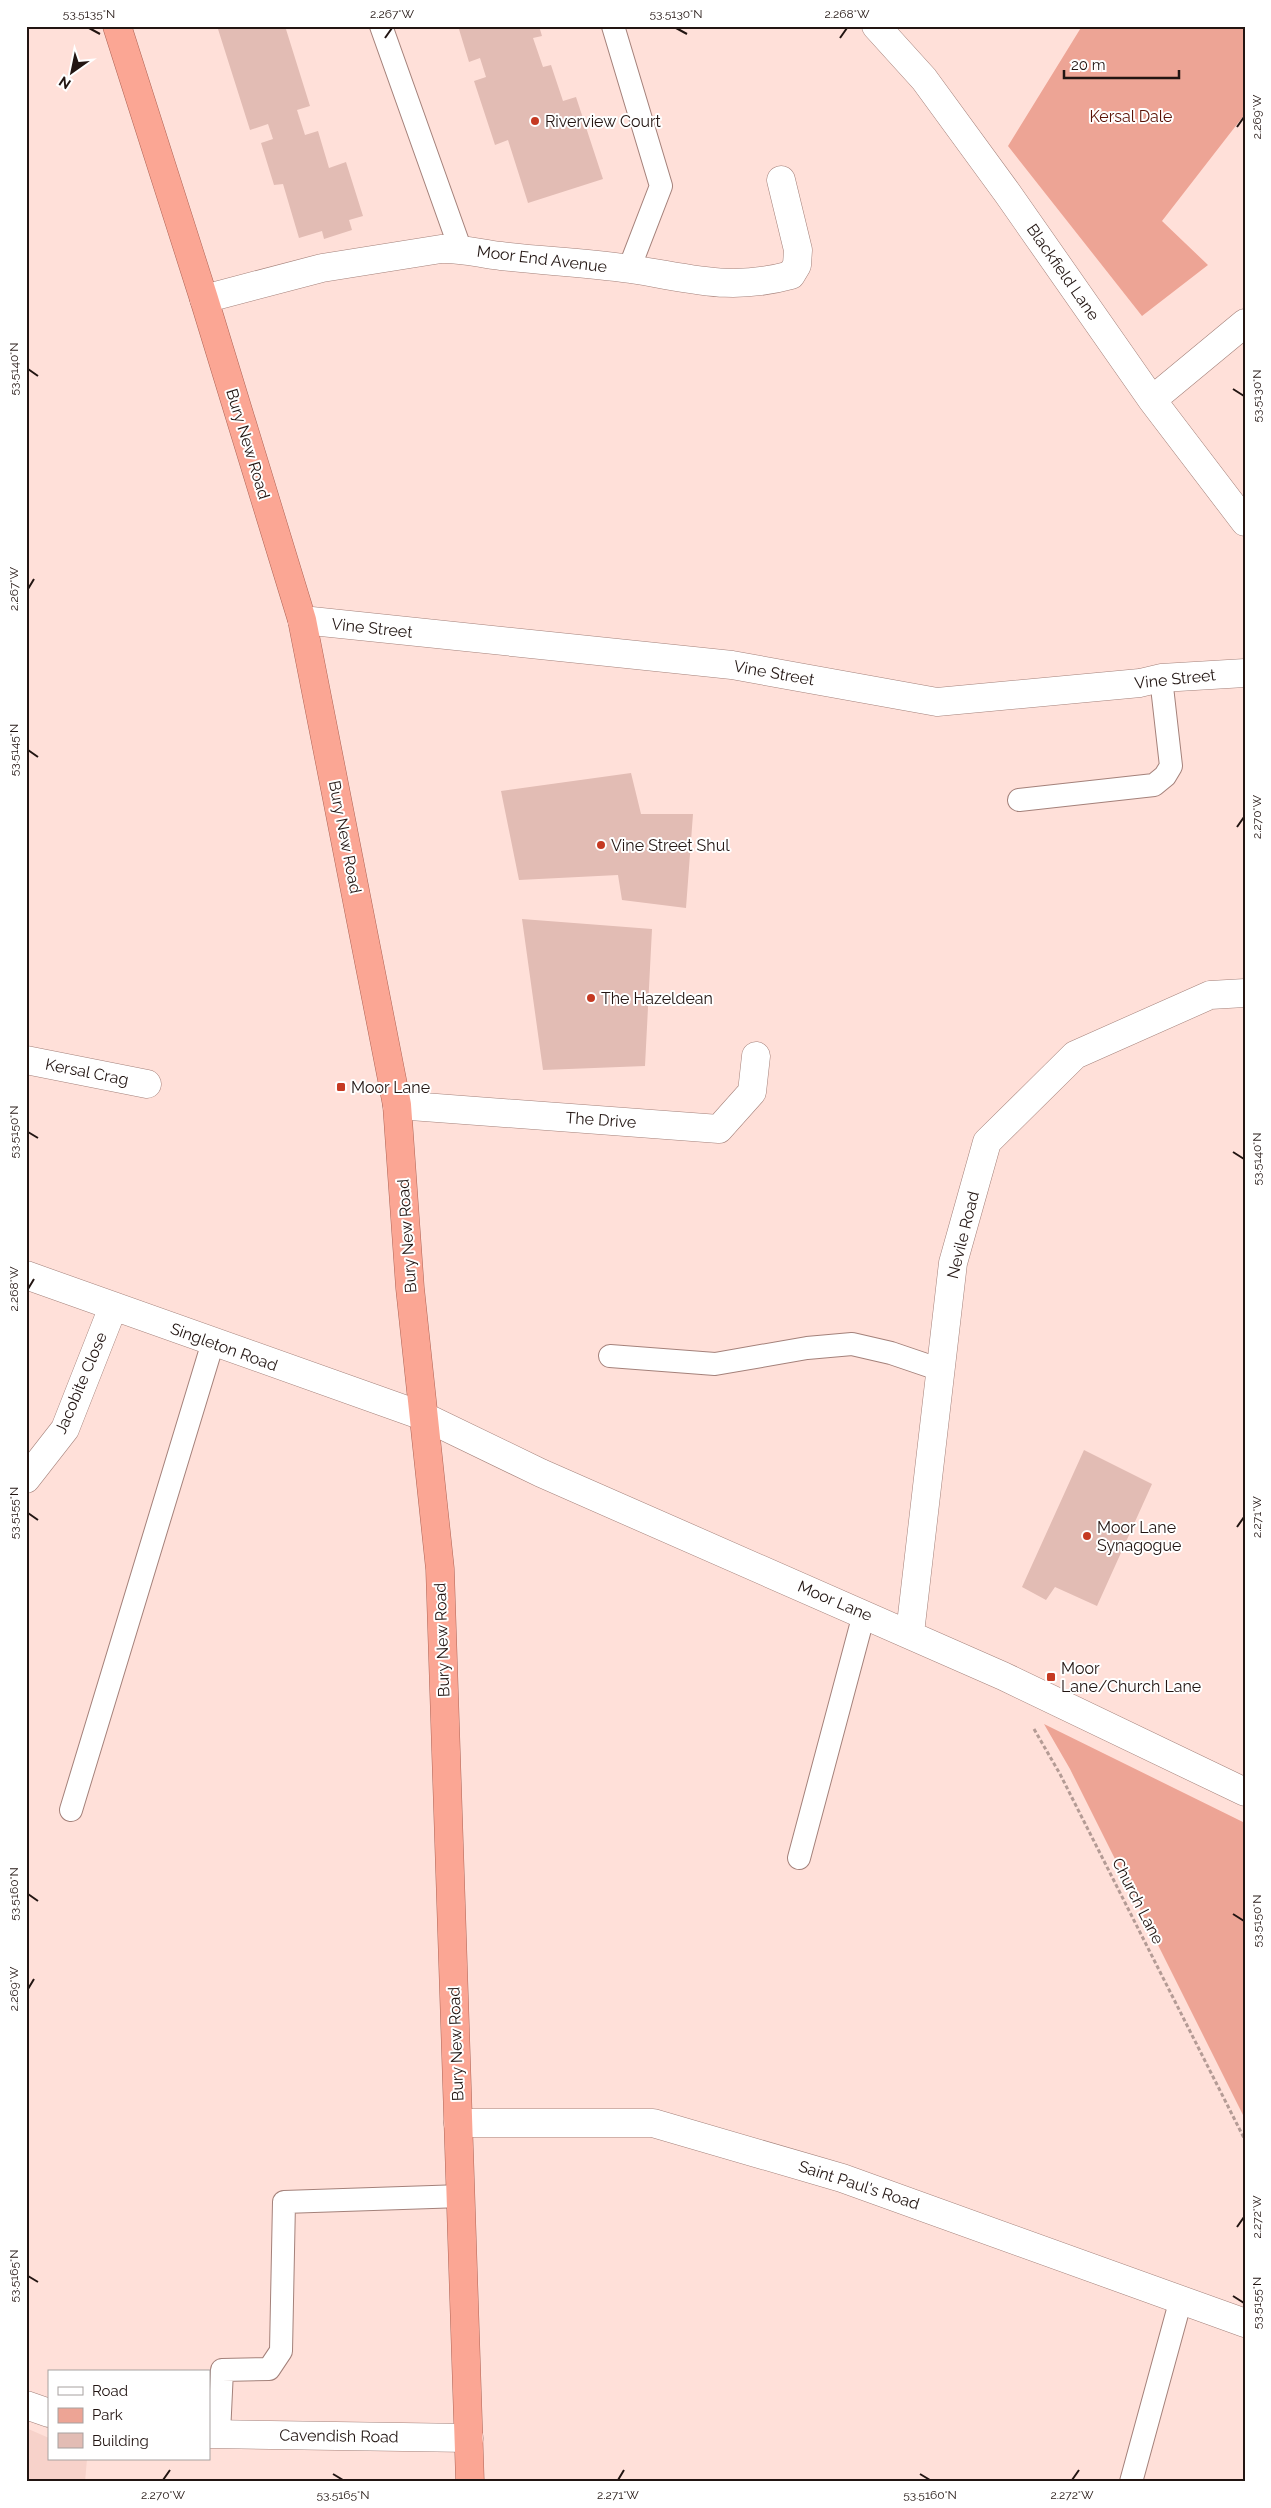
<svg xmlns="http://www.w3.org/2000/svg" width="1271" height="2508" font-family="Raleway,sans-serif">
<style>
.built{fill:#f7d2ca}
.green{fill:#eda495}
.building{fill:#e2bcb4}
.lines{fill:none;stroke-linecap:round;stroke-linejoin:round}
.service-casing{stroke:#a4817a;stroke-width:24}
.minor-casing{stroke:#a4817a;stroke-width:29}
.trunk-casing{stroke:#ae6456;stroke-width:29}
.path{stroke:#b49b95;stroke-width:3;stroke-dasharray:4 2.5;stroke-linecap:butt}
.service{stroke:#fff;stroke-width:22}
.minor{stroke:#fff;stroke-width:28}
.trunk{stroke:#fba694;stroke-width:28}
.ticks{fill:none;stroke:#221512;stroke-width:2}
.poi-dot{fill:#c53922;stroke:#fff;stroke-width:2}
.labels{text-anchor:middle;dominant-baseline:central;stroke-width:4;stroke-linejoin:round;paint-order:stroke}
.park-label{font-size:16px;fill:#5a1105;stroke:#fff}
.poi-label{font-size:16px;fill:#221512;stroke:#fff;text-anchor:start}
.street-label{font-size:16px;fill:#221512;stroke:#fff}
.neatline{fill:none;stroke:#221512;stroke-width:2}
.ticks-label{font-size:12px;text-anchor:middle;fill:#221512}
</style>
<rect width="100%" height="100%" fill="#ffe0d9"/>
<path class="built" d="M26 2428 49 2438V2459H87L85 2482H26Z"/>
<path class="green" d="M1082 26H1245V114L1162 221 1208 265 1142 316 1008 146Z
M1044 1724 1245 1823V2119L1070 1769Z"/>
<path class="building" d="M226 26H285L310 106 297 110 305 135 318 131 329 168 346 162 363 216 349 220 352 230 324 239 322 231 299 238 283 184 274 185 261 143 273 139 268 124 250 130 218 29Z
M458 26H539L542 36 533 38 543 67 551 65 563 101 576 97 603 179 528 203 508 140 495 145 474 81 486 77 480 58 469 62Z
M631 773 641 814H693L686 908 622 900 618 875 519 880 501 791Z
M522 919 652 929 645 1066 543 1070Z
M1084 1450 1152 1484 1097 1606 1055 1587 1046 1600 1022 1587Z"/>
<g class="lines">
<defs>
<path id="service" d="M381 26 460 248
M613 26 661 186 629 269
M1019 800 1154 785 1165 776 1171 766 1161 678
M610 1356 715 1364 807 1348 852 1344 891 1353 941 1370
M71 1810 213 1342
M799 1858 864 1614
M219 2434 222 2370 269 2369 281 2351 284 2202 462 2196
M1131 2482 1181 2299"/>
<path id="minor" d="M876 26 924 79 1008 194 1152 400 1245 522
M204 299 322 268 441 249C462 248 481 254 501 256 544 261 588 263 630 269 691 278 729 292 791 275L797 265 798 250 781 180
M1152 400 1245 323
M302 620 732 665 937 702 1140 683 1161 678 1245 673
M26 1060 147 1084
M397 1105 719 1129 752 1092 756 1056
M26 1275 423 1416 541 1473 1003 1676 1245 1792
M26 1479 65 1429 113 1307
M910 1633 953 1263 987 1142 1075 1055 1210 995 1245 993
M458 2123H653L842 2178 1245 2323
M26 2405 49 2413
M209 2434 469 2438"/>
<path id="trunk" d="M117 26 204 299 302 620 397 1105 410 1288 440 1569 470 2482"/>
</defs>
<use href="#service" class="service-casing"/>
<use href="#minor" class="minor-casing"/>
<use href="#trunk" class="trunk-casing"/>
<path class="path" d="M1034 1729 1060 1774 1245 2140"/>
<use href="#service" class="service"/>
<use href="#minor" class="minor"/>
<use href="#trunk" class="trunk"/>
</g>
<path class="ticks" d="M89 28 100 34M676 28 687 34M385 38 392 28M840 38 847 28M1237 127 1244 117M28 369 38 376M1233 389 1244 396M28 589 34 579M28 750 38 757M1237 827 1244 817M28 1132 38 1138M1233 1152 1244 1159M28 1289 34 1279M28 1513 38 1520M1237 1527 1244 1517M28 1894 38 1901M1233 1914 1244 1921M28 1989 34 1979M1237 2227 1244 2217M28 2276 38 2282M1233 2296 1244 2303M333 2474 343 2480M920 2474 930 2480M163 2480 170 2470M618 2480 624 2470M1072 2480 1079 2470"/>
<g class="poi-dot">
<circle cx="535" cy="121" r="5"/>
<circle cx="601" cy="845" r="5"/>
<circle cx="591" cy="998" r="5"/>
<rect x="336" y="1082" width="10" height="10" rx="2.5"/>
<circle cx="1087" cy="1536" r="5"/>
<rect x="1046" y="1672" width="10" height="10" rx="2.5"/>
</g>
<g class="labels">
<g class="park-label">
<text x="1131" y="116">Kersal Dale</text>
</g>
<g class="poi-label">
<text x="545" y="121">Riverview Court</text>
<text x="611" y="845">Vine Street Shul</text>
<text x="601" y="998">The Hazeldean</text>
<text x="351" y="1087">Moor Lane</text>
<text x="1097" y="1527">Moor Lane<tspan x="1097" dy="18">Synagogue</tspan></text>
<text x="1061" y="1668">Moor<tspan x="1061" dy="18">Lane/Church Lane</tspan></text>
</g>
<g class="street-label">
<text transform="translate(542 259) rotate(7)">Moor End Avenue</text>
<text transform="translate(1063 272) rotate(55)">Blackfield Lane</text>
<text transform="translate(248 444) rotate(73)">Bury New Road</text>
<text transform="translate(372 628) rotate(6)">Vine Street</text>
<text transform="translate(774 673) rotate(10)">Vine Street</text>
<text transform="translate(1175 679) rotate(-6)">Vine Street</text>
<text transform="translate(345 837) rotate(79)">Bury New Road</text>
<text transform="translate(87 1072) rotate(11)">Kersal Crag</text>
<text transform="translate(601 1120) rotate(4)">The Drive</text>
<text transform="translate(963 1235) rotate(-76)">Nevile Road</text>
<text transform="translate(407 1236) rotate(-94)">Bury New Road</text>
<text transform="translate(224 1347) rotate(20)">Singleton Road</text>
<text transform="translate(81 1383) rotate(-67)">Jacobite Close</text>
<text transform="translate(835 1601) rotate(23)">Moor Lane</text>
<text transform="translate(442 1640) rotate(-92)">Bury New Road</text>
<text transform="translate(1138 1901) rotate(63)">Church Lane</text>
<text transform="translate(456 2044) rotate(-92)">Bury New Road</text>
<text transform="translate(859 2185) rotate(18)">Saint Paul's Road</text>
<text transform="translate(339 2436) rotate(1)">Cavendish Road</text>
</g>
</g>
<rect width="1271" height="2508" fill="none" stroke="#ffffff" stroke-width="55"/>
<rect x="48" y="2370" width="162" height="90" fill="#ffffff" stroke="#a7a1a0"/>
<rect x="58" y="2387" width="25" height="8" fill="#ffffff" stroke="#a7a1a0"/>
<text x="92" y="2396" font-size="15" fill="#221512">Road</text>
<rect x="58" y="2408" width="25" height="15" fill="#eda495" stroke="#a7a1a0"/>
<text x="92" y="2420" font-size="15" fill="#221512">Park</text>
<rect x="58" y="2433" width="25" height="15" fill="#e2bcb4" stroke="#a7a1a0"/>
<text x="92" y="2446" font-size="15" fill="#221512">Building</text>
<g transform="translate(72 72) rotate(213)" stroke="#ffffff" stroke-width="4" paint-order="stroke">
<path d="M0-4L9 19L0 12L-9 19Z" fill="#221512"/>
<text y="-8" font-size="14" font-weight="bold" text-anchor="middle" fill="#221512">N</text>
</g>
<path d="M1064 70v8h115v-8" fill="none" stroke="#221512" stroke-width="2.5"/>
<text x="1071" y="70" font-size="15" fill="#221512" stroke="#ffffff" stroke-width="4" paint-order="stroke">20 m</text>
<rect x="28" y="28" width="1216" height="2452" class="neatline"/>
<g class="ticks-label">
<text x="89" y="18">53.5135°N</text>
<text x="392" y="18">2.267°W</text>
<text x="676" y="18">53.5130°N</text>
<text x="847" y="18">2.268°W</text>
<text transform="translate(1257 117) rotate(-90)" y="4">2.269°W</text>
<text transform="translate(14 369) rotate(-90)" y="4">53.5140°N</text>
<text transform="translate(1257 396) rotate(-90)" y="4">53.5130°N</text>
<text transform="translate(14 589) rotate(-90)" y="4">2.267°W</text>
<text transform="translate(14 750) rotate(-90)" y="4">53.5145°N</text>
<text transform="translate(1257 817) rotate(-90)" y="4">2.270°W</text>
<text transform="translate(14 1132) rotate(-90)" y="4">53.5150°N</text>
<text transform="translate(1257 1159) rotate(-90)" y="4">53.5140°N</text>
<text transform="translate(14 1289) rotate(-90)" y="4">2.268°W</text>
<text transform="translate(14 1513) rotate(-90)" y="4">53.5155°N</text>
<text transform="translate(1257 1517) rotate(-90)" y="4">2.271°W</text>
<text transform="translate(14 1894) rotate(-90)" y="4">53.5160°N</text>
<text transform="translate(1257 1921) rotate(-90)" y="4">53.5150°N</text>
<text transform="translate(14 1989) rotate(-90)" y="4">2.269°W</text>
<text transform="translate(1257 2217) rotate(-90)" y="4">2.272°W</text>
<text transform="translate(14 2276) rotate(-90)" y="4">53.5165°N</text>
<text transform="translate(1257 2303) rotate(-90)" y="4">53.5155°N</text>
<text x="163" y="2499">2.270°W</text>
<text x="343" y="2499">53.5165°N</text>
<text x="618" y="2499">2.271°W</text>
<text x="930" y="2499">53.5160°N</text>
<text x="1072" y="2499">2.272°W</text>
</g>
</svg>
